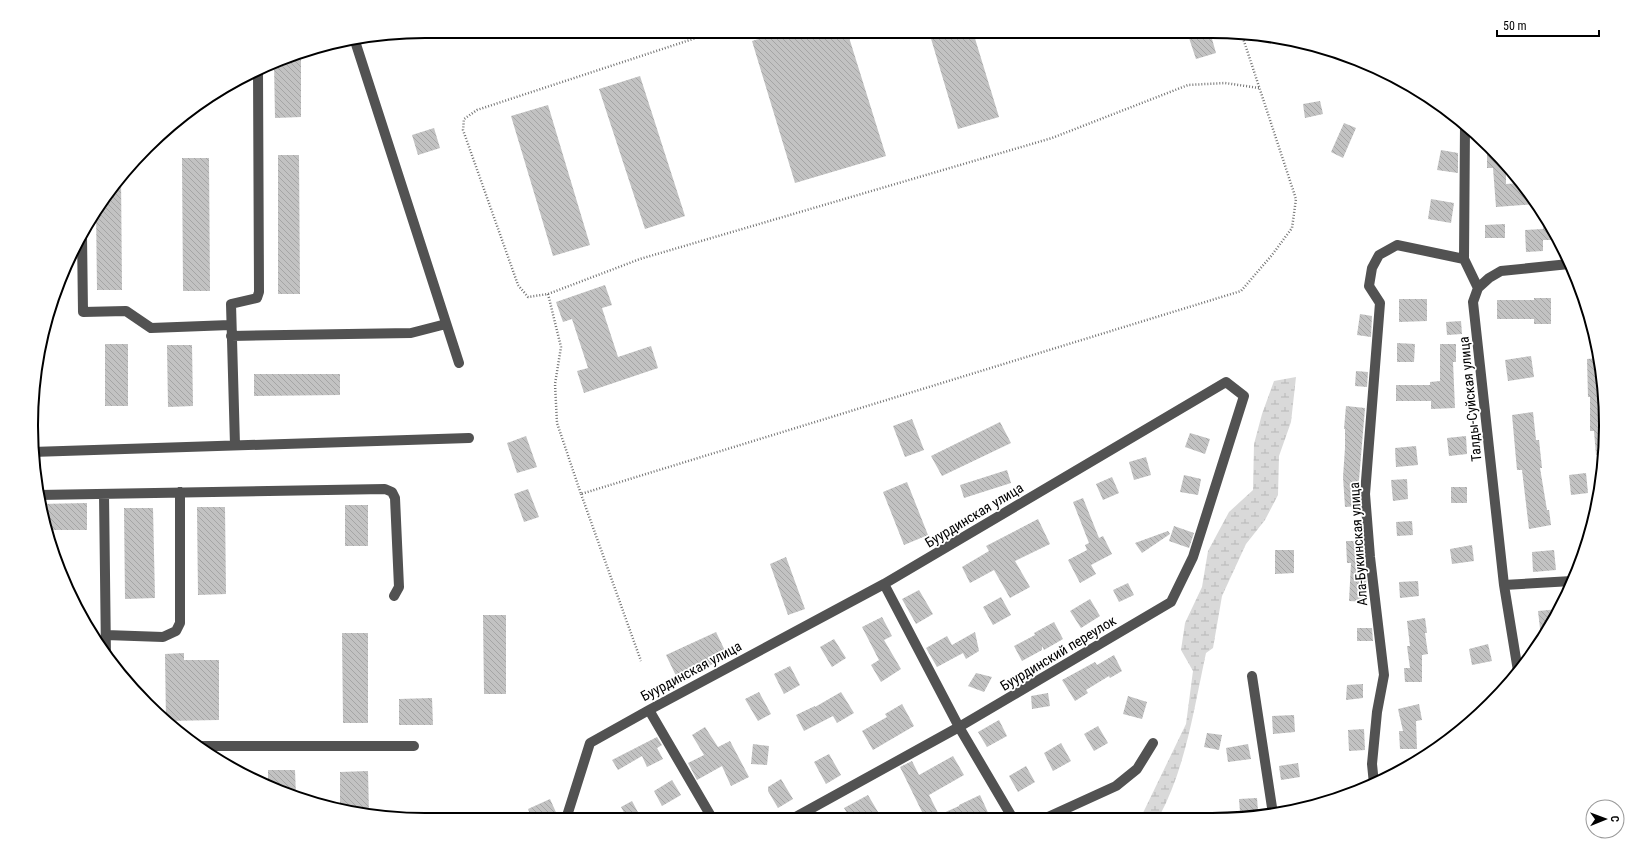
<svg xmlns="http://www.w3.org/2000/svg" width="1637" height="851" font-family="'Roboto Condensed',sans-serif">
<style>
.wetland{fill:url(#wetland-marsh)}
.building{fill:url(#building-back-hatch)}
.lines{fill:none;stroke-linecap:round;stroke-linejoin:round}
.path{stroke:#747474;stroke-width:2.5;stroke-dasharray:1 2;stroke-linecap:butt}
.minor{stroke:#525252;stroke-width:10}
.labels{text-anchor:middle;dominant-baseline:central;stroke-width:3.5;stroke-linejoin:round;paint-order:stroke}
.street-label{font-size:14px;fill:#000;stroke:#fff}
.rim{fill:none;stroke:#000;stroke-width:2}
</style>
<defs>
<pattern id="wetland-marsh" width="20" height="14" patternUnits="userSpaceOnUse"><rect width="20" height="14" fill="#d9d9d9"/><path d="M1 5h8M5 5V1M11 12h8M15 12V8" fill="none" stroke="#b8b8b8"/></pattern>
<pattern id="building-back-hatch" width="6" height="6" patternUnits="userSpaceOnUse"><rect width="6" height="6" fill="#c2c2c2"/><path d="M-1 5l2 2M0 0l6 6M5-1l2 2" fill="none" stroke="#a5a5a5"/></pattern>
</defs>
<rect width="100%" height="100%" fill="#fff"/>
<path class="wetland" d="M1296 377 1291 422 1279 456 1278 495 1265 520 1246 544 1222 596 1213 648 1206 653C1194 708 1186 767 1159 817H1141L1186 724 1193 671 1181 650 1185 623 1202 587 1208 551 1229 512 1253 490 1254 444 1262 414 1274 381Z"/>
<path class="building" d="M783 31H847L886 156 795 183 752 41Z
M929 32H973L999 117 958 129Z
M1187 32H1210L1216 53 1196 59Z
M301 51V117L275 118 274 63Z
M640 76 685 216 645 229 599 89Z
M1320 101 1323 114 1305 118 1303 104Z
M548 105 590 245 553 256 511 116Z
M1344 123 1356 128 1343 158 1331 152Z
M434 128 440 148 418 155 412 135Z
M1487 146 1506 163V184L1521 183 1536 204 1496 207 1493 168H1487Z
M1441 150 1458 153V173L1437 170Z
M278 155H299L300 294H278Z
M182 158H209L210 291H183Z
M121 176 122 290H97L96 208Z
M1431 199 1454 203 1451 223 1428 219Z
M1542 213 1553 228 1558 240H1543V251L1526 252 1525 230 1543 229Z
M1505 224V238H1485V225Z
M605 285 612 305 602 308 618 357 651 346 658 368 584 393 577 371 588 368 572 319 563 322 556 302Z
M1534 298H1551V324H1534V319H1497V300H1534Z
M1399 299H1427V321L1399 322Z
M1360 314 1372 316 1371 337 1357 335Z
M1461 321 1462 334 1447 335 1446 322Z
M1397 343 1415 344 1414 362H1397Z
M105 344H128V406H105Z
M1440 344H1456V362H1453L1455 408 1431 409V401H1396V385H1430V382L1440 381Z
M167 345H192L193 406 168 407Z
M1531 356 1534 377 1508 381 1505 360Z
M1599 358 1603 374 1605 452V454L1596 455 1594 431H1590V397H1588L1587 359Z
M1356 371 1368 372 1367 387 1355 386Z
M254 374H340V395L254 396Z
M1346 406 1365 408 1359 480V506L1345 507 1343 477 1345 448V429H1344Z
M1533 412 1536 440H1539L1542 468H1540L1547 510H1549L1551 525 1529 529 1522 470H1517L1512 415Z
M912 419 924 450 905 457 893 426Z
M1000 422 1011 443 942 476 931 456Z
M1190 433 1210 439 1205 454 1185 447Z
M526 436 537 467 517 473 507 443Z
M1466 436 1467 454 1449 456 1447 438Z
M1416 446 1418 465 1396 467 1395 448Z
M1146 457 1151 475 1134 480 1129 462Z
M1007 470 1011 483 964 498 960 485Z
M1586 473 1588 493 1571 495 1569 475Z
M1184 475 1201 479 1198 495 1180 492Z
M1112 477 1119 493 1103 500 1096 484Z
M1407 479 1408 499 1393 501 1391 480Z
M907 482 928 535 904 545 883 492Z
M1451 487H1467V503H1451Z
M528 489 539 517 524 522 514 494Z
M1083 498 1099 538 1103 536 1112 554 1091 565 1096 574 1080 583 1068 560 1087 550 1085 545 1089 543 1073 502Z
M87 503V530H45L40 504Z
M345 505H368V546H345Z
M197 507H225L226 594 198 595Z
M124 508H153L155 598 125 599Z
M1038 519 1050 544 1015 561 1030 587 1010 598 994 570 970 583 962 567 989 551 986 546Z
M1412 521 1413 535 1397 536 1396 522Z
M1174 526 1194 533 1189 548 1169 541Z
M1168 531 1170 534 1142 553 1135 543Z
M1346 541H1362L1363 579H1366L1367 586 1366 602 1349 601 1351 563H1347Z
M1472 545 1474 561 1452 564 1450 549Z
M1275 550H1294V573L1275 574Z
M1554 550 1556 570 1533 572 1532 552Z
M786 557 805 609 788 615 770 564Z
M1418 581 1419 596 1400 598 1399 582Z
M1128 583 1134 595 1119 602 1113 590Z
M919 590 933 614 916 624 902 599Z
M1001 597 1011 615 993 625 983 607Z
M1090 599 1100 616 1081 628 1070 611Z
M1559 609 1553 618 1541 637 1538 611Z
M483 615H506V694H484Z
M882 617 892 636 884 640 901 669 881 682 871 665 879 660 862 627Z
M1425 618 1427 633H1425L1428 654 1422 655V682H1405L1404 668H1410L1407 646H1410L1407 621Z
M1054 622 1063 639 1044 650 1042 646V650L1022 661 1014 646 1035 635 1034 633Z
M1357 628H1372L1373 641H1357Z
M716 632 728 657 678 680 666 655Z
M975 632 979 651 966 659 963 653 937 667 926 648 947 636 952 645Z
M342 633H368V723H343Z
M834 639 846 658 832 667 820 647Z
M1488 644 1492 661 1472 665 1469 649Z
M184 653V660H219V720L166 721 165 654Z
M1114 655 1122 671 1110 678 1109 676 1086 690 1088 693 1075 701 1062 680 1095 662 1097 665Z
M790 666 800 685 784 694 774 674Z
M976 673 992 677 984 692 968 686Z
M1363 684V698L1346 700 1347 685Z
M759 692 771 714 758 721 745 699Z
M841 692 854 713 837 723 833 716 804 731 796 715 815 706V707Z
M1048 693 1050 706 1032 709 1031 696Z
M1128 696 1147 702 1142 719 1123 714Z
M432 698 433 725H399V699Z
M902 704 914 726 873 750 862 731 887 717 885 714Z
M1419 704 1422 720 1416 721 1417 749H1400L1399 731H1403L1398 709Z
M1294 715 1295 732 1273 734 1272 716Z
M999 720 1007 736 987 747 978 732Z
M1098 726 1108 743 1094 751 1084 734Z
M705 727 718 747 730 741 749 777 731 786 722 766 697 780 688 763 704 755 692 735Z
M1364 729 1365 750 1349 751 1348 730Z
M1207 733 1222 735 1219 750 1204 747Z
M657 737 662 745 657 748 663 759 647 767 642 756 618 770 612 760Z
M1061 743 1071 761 1053 771 1044 753Z
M753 744 769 746 767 765 751 764Z
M1248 744 1251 759 1228 762 1226 748Z
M829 754 841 775 826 784 814 762Z
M953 756 964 775 929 795 939 815 959 806V805L980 795 990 817 925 818 900 767 912 761 919 775Z
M1298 763 1300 777 1281 780 1279 766Z
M1026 766 1035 782 1018 792 1009 776Z
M268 770H295L296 796 268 786Z
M368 771 369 814 340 809V772Z
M781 779 793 799 778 808 768 791V787Z
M672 780 681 795 662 806 654 791Z
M868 795 878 812 868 818H850L844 808Z
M1257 798 1258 811 1240 812 1239 799Z
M550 799 559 819H532L528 809Z
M632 801 641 818H627L621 807Z"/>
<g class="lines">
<path class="path" d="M717 31 477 110 464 119 463 130 518 285 528 297 548 294 640 259 1052 138 1188 85 1225 83 1259 88
M548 294 561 347 555 384 557 423 581 494 1241 291 1272 255 1292 228 1296 199 1241 32
M581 494 641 661"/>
<path class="minor" d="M354 38 459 363
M1465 125 1464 259 1478 288 1473 302 1504 585 1518 671
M82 235 83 312 126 311 151 328 230 325
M1478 288 1489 278 1501 271 1569 264
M231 336 411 333 446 324
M235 445 231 304 257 298 259 292 258 70
M32 452 469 438
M104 494 106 655
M39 495 385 489 392 492 395 498 399 587 394 596
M884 584 959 727 1012 817
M1504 585 1572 581
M106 635 163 637 176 631 180 623V492
M1252 676 1273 814
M649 710 712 818
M197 746H414
M1374 784 1372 764 1377 712 1384 675 1370 557 1365 494 1380 303 1369 286 1372 268 1379 255 1397 245 1464 259
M1048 817 1116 786 1137 769 1153 743
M566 819 590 743 649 710 884 584 1226 382 1244 396 1193 557 1171 602 959 727 794 818"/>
</g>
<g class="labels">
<g class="street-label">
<text transform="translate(1470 399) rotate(-96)">Талды-Суйская улица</text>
<text transform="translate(974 515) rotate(-31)">Буурдинская улица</text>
<text transform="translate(1358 544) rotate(-94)">Ала-Букинская улица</text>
<text transform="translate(1058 653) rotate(-31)">Буурдинский переулок</text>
<text transform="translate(691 671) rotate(-28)">Буурдинская улица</text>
</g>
</g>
<path d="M0 0H1637V851H0ZM425 38H1212A387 387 0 0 1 1599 425V426A387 387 0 0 1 1212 813H425A387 387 0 0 1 38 426V425A387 387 0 0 1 425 38Z" fill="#fff" fill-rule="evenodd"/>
<path class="rim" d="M425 38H1212A387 387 0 0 1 1599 425V426A387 387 0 0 1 1212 813H425A387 387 0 0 1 38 426V425A387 387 0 0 1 425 38Z"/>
<g transform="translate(1605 819) rotate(89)"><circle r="19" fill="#ffffff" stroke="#999999"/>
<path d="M0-3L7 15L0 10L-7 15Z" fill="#000000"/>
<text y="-6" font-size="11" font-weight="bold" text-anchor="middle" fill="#000000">С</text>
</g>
<path d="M1497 30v6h102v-6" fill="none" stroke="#000000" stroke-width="2"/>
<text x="1503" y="30" font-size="12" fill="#000000" stroke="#ffffff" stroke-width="3" paint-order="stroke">50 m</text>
</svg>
